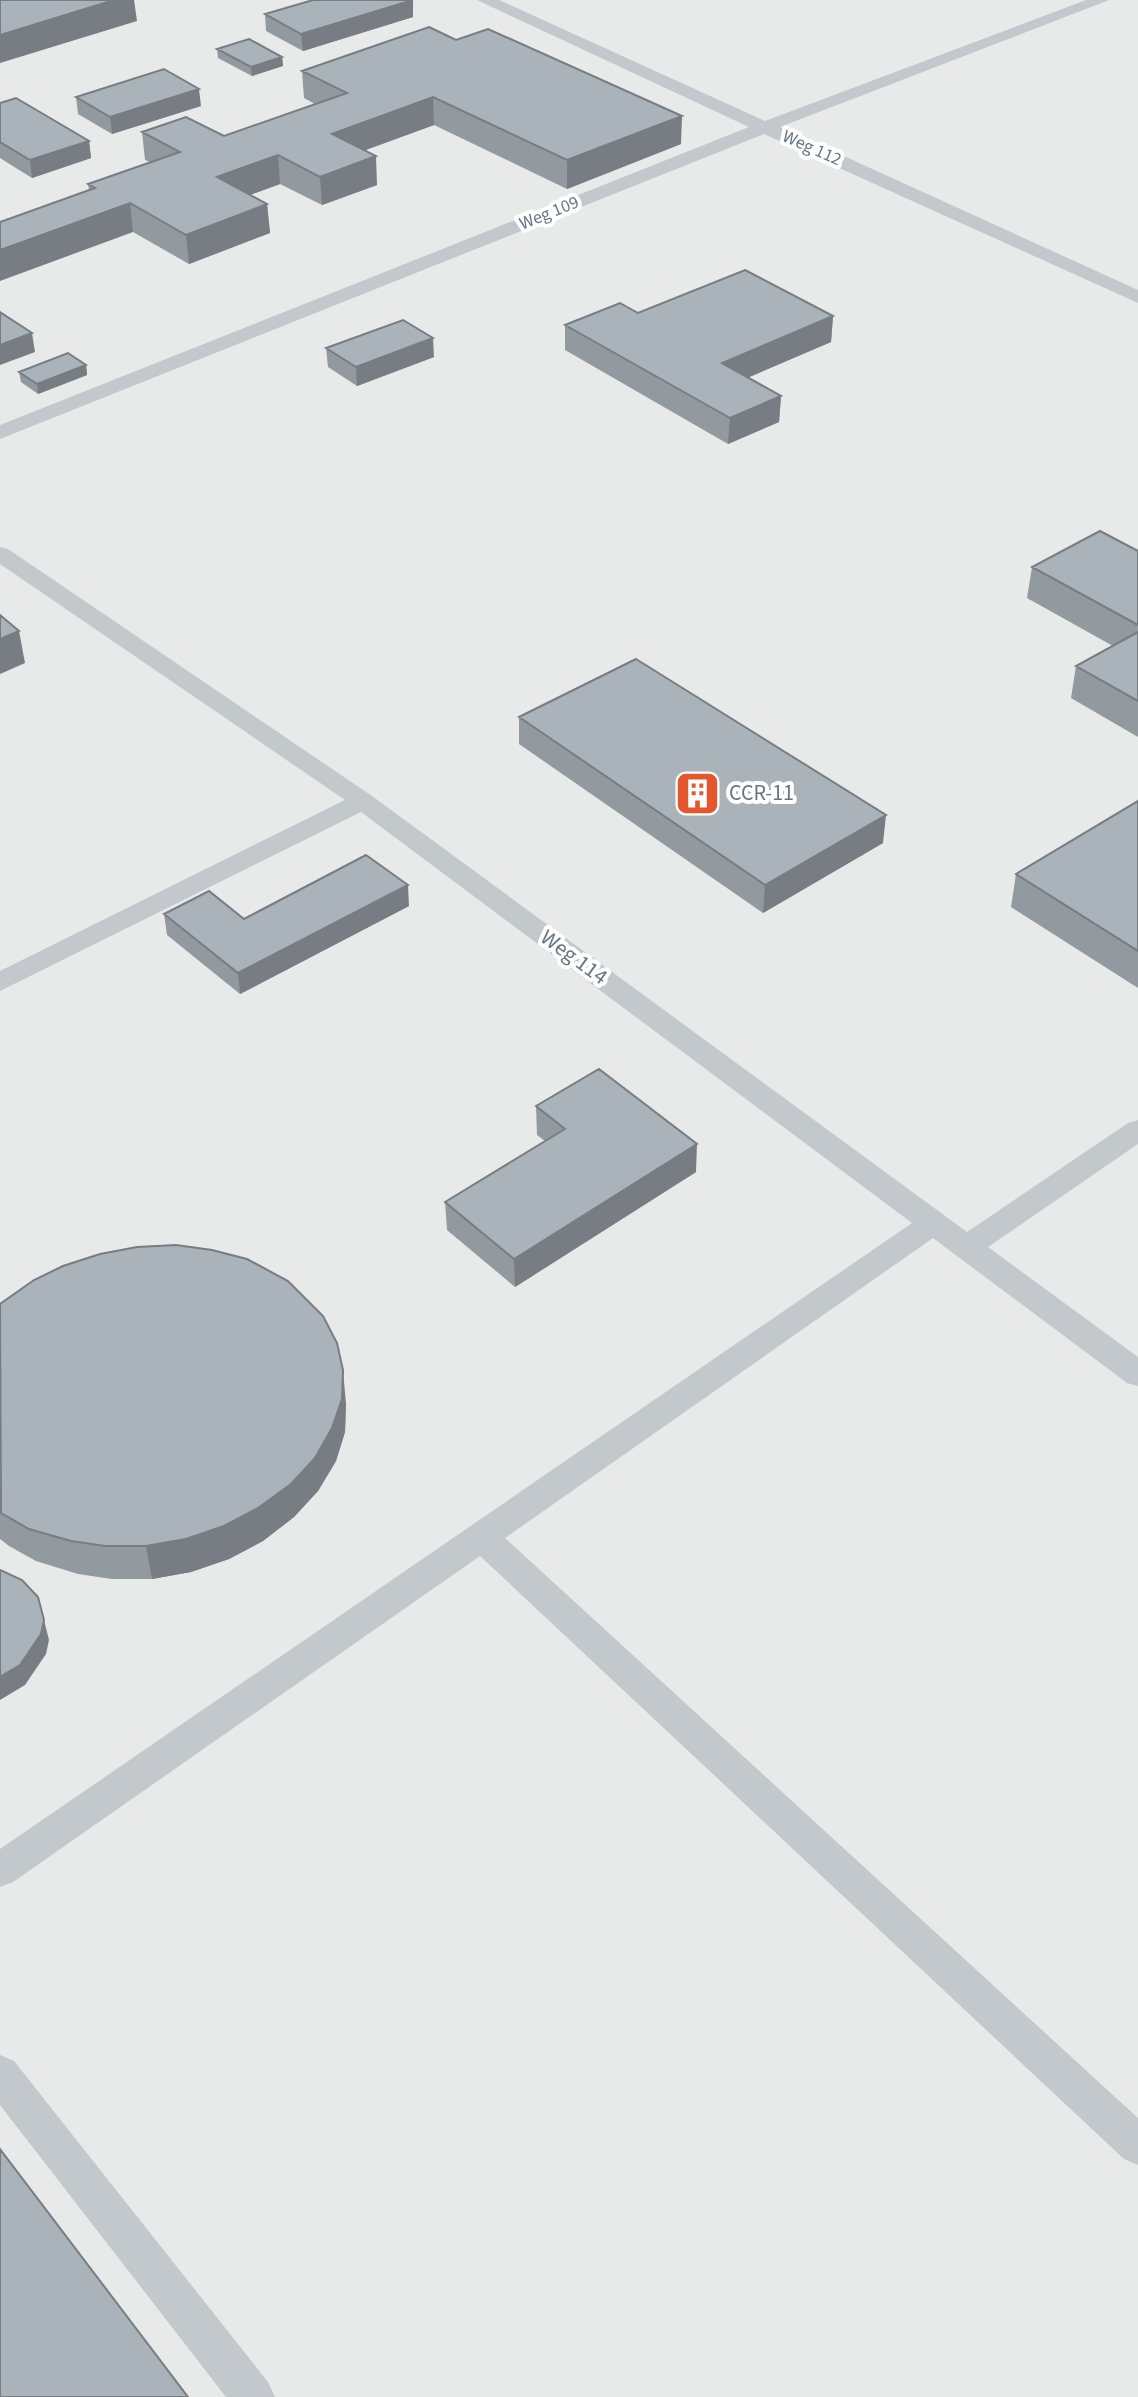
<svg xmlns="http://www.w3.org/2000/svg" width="1138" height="2397" font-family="'Source Sans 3',sans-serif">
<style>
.built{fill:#e8e9e9}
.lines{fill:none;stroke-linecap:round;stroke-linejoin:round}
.service{fill:#c3c8cc;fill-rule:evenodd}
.wall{fill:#929a9f}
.shaded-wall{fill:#777d82}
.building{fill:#aab3b9;stroke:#777d82;stroke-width:2}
.labels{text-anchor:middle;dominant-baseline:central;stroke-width:8;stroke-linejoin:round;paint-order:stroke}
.far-street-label{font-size:18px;fill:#657683;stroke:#fff}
.poi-label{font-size:22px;fill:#657683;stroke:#fff;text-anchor:start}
.street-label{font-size:22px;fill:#657683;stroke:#fff}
</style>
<rect width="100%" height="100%" fill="#fafaf8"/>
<path class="built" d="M0 0H1138V2397H0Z"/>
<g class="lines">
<path class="service" d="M477 0H499L765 121 1086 0H1109L780 127 1138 290V303L764 134 0 439V425L749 127Z
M0 547 8 549 372 796 967 1232 1128 1123 1138 1120V1144L988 1247 1138 1357V1386L1127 1383 933 1238 505 1538 1138 2118V2165L1124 2159 480 1556 13 1882 0 1887V1849L912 1223 361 812 0 991V971L345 800 0 564Z
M0 2055 14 2061 268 2382 275 2397H226L0 2105Z"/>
</g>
<path class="wall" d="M265 14 413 17 303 51 266 31Z
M217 49 282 57 283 66 252 76 218 58Z
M302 71 681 144 567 189 434 125 365 150 377 185 322 205 280 184 250 195 267 204 270 233 189 264 133 232 89 190 88 184 150 162 145 160 142 132 224 136 315 104 304 98Z
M76 97 201 106 112 134 78 114Z
M0 103 89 141 91 158 32 178 0 158Z
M833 316 831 342 747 378 781 396 779 422 728 444 565 350V325Z
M326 348 434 357 357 386 328 367Z
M86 365 87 375 38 394 21 382 19 372Z
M1138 551V737L1071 698 1076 666 1113 646 1027 598 1032 567Z
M519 717 883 843 763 913 519 744Z
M1138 801V988L1011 907 1016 874Z
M409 906 240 994 167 935 164 914 244 919Z
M536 1106 696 1172 515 1287 447 1230 445 1202 545 1141 537 1135Z
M0 1304 346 1404 345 1432 336 1461 318 1491 294 1517 263 1541 229 1559 191 1572 152 1579H112L78 1574 36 1561 9 1546 0 1539Z"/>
<path class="shaded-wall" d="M114 0H134L137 21 0 63V35Z
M413 0V17L303 51 301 34Z
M282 57 283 66 252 76 251 67Z
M199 89 201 106 112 134 110 117Z
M433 97 434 125 333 162 332 134Z
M682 116 681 144 567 189V160Z
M89 141 91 158 32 178 30 160Z
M278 155 280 184 220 206 217 177Z
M376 156 377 185 322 205 320 177Z
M130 203 133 232 0 281V250Z
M267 204 270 233 189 264 186 235Z
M833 316 831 342 721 389 722 363Z
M32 333 35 352 0 365V345Z
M433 338 434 357 357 386 356 367Z
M86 365 87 375 38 394 37 384Z
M781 396 779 422 728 444 730 418Z
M19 631 25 663 0 674V639Z
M886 815 883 843 763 913 765 885Z
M408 885 409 906 240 994 238 973Z
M697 1144 696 1172 515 1287 514 1259Z
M343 1370 346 1404 345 1432 336 1461 318 1491 294 1517 263 1541 229 1559 191 1572 152 1579 146 1546Z
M44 1620 49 1640 46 1654 25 1685 0 1700V1677Z"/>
<path class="building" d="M0 0H114L0 35Z
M313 0H413L301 34 265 14Z
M429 27 456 40 488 29 682 116 567 160 433 97 332 134 376 156 320 177 278 155 217 177 267 204 186 235 130 203 0 250V222L95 188 88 184 180 152 142 132 186 117 224 136 347 93 302 71Z
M249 39 282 57 251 67 217 49Z
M164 69 199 89 110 117 76 97Z
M16 98 89 141 30 160 0 142V103Z
M745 270 833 316 722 363 781 396 730 418 565 325 620 303 638 313Z
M0 312 32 333 0 345Z
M403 320 433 338 356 367 326 348Z
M68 353 86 365 37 384 19 372Z
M1100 531 1138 551V625L1032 567Z
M0 615 19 631 0 639Z
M1138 632V701L1076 666Z
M636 659 886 815 765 885 519 717Z
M1138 801V951L1016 874Z
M366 855 408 885 238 973 164 914 209 891 244 919Z
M599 1069 697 1144 514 1259 445 1202 565 1129 536 1106Z
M176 1245 212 1250 247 1259 288 1281 323 1316 337 1343 343 1370 342 1399 332 1428 315 1458 291 1484 258 1508 224 1526 186 1539 146 1546H105L71 1541 29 1529 1 1513 0 1304 34 1280 63 1266 100 1254 137 1247Z
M0 1570 22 1580 38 1597 44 1620 41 1634 20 1665 0 1677Z
M0 2149 188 2397H0Z"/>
<defs>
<symbol id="building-square" viewBox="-11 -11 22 22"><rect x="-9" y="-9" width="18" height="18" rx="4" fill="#e4572e" stroke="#fff"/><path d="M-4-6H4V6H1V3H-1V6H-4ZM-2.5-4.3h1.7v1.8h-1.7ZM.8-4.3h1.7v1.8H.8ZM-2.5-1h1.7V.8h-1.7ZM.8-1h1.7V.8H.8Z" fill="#fff"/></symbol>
</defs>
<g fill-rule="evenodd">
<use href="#building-square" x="672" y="768" width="51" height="51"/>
</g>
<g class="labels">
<g class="far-street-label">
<text transform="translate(812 148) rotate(24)">Weg 112</text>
<text transform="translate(549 213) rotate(-22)">Weg 109</text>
</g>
<g class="poi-label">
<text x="729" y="793">CCR-11</text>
</g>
<g class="street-label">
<text transform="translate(574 957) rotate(36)">Weg 114</text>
</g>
</g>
</svg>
